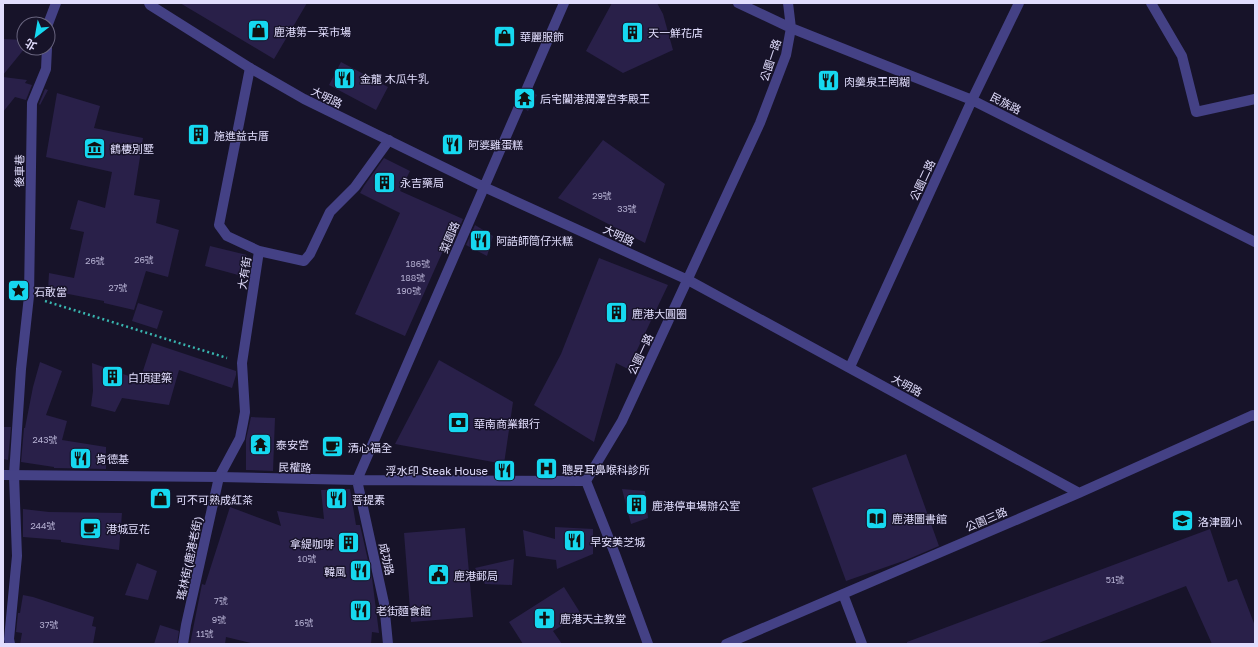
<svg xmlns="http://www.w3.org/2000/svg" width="1258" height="647" font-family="'Golos Text','Noto Sans TC',sans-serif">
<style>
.building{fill:#292049}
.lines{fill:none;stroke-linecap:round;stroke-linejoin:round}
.path{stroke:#39b5af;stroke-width:2.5;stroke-dasharray:2 3;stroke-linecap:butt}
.service{stroke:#444185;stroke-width:10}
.pedestrian{stroke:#444185;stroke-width:10}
.minor{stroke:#444185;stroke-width:10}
.labels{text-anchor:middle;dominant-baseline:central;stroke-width:3;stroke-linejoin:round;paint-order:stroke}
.number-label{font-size:9px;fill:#b3aed0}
.poi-label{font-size:11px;fill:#e1ddfd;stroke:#171329;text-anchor:start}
.street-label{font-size:11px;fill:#e1ddfd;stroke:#171329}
</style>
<rect width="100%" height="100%" fill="#171329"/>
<path class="building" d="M180 3H307L274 59Z
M612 3H657L663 14 673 50 623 73 586 51Z
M3 39 24 40 25 48 3 75Z
M341 62 388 87 376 110 329 85Z
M3 77 27 80 25 83 32 85 26 100 15 97 3 112Z
M45 89 48 90 40 105 39 104Z
M532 92 537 95 528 111 525 109Z
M57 93 100 106 94 128 143 138 134 195 160 200 156 223 179 230 168 277 146 271 134 310 104 303V301L48 290 49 273 74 278 84 232 70 229 78 200 105 208 112 172 46 157Z
M603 140 665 184 645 243 558 198Z
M384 158 410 171 400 191 463 219 455 238 450 235 405 336 355 314 400 213 360 193 364 186Z
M475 225 493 236 487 256 466 245Z
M210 246 247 255 242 276 205 266Z
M599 258 668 285 628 369 616 363 594 442 534 405 561 354Z
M138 303 163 311 157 329 132 321Z
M152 343 236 371V375L232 388 179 370 169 405 122 398 115 412 91 406 93 391 92 363 140 380Z
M439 360 513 402 504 464 395 444Z
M40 362 62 371 46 415 67 421 62 440 106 447V469L54 468V467L21 462 24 428H25L33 387Z
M251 417 275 418 273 471 246 470V439Z
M3 427H11L8 460 3 459Z
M906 454 939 546 906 560 846 581 812 488Z
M350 489 356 525H360L372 578 379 633 372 632 371 644H255L226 637 225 644H190L202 584 205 585 230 507 281 526 277 511 324 519 321 490Z
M622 489 645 491 648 518 631 524Z
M23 509 49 512 122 513 119 550 61 542V540L23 537Z
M555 527 593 529V554L557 569 556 560 526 556 523 530 555 539Z
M465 528 473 617 411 622 404 533Z
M1210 529 1228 582 1237 579 1255 626V644H1212L1186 586 1036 644H907V642Z
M514 559 512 585 485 584 475 568Z
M137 563 157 571 148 600 125 595Z
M564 587 581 614 553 631 562 644H523L509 622Z
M23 595 33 597 94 617 92 626 96 627 93 644H20L22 633 16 632 18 613H20Z
M160 625 179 631 177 644H154Z"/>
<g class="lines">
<path class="path" d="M45 301 227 358"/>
<path class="service" d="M1151 3 1182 56 1196 112 1255 99"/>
<path class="pedestrian" d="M48 24 56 3
M259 251 304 261 310 254 330 212 355 187 389 140
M10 644 9 639 17 556 14 475 21 369 29 296 32 103 46 69 47 48
M183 644 186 625 219 477 240 438 243 423 245 412 242 363 259 251 227 236 219 225 250 68"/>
<path class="minor" d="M149 3 150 5 250 68 304 99 484 187 688 280 1079 493
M738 3 791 28 972 100 1255 242
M850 367 972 100 1019 3
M3 475 219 477 357 480 586 481
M843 594 862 644
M388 644 384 603 357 480 564 3
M648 644 615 554 586 481 622 421 760 123 786 55 791 28 788 3
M726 644 1079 493 1253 415 1255 416"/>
</g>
<defs>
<symbol id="shop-square" viewBox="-11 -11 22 22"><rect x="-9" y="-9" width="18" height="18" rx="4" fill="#16d8f0" stroke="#171329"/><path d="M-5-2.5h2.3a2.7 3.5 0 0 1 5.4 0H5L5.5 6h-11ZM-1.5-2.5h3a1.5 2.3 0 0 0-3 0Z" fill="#111"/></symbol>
<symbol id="building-square" viewBox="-11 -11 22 22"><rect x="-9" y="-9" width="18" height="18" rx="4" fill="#16d8f0" stroke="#171329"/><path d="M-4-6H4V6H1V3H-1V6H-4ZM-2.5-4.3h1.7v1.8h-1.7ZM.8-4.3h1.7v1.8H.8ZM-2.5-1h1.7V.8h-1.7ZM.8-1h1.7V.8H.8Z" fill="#111"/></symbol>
<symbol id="restaurant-square" viewBox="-11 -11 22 22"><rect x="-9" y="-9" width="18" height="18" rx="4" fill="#16d8f0" stroke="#171329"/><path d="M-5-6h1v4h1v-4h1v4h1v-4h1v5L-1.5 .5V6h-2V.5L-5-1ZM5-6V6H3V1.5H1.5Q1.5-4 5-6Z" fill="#111"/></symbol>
<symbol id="temple-square" viewBox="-11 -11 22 22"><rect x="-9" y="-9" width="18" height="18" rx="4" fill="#16d8f0" stroke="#171329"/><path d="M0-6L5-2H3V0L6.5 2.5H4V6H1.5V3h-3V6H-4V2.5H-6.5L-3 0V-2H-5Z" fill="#111"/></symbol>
<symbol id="museum-square" viewBox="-11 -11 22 22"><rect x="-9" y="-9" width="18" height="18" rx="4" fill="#16d8f0" stroke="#171329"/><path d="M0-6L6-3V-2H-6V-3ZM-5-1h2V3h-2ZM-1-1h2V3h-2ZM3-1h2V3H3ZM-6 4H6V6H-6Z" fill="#111"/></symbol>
<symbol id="sight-square" viewBox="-11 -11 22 22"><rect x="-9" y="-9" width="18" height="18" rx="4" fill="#16d8f0" stroke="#171329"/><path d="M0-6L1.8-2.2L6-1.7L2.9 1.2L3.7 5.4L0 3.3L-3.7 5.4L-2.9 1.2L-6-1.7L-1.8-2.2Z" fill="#111"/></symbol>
<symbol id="bank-square" viewBox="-11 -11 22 22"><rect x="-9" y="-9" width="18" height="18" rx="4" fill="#16d8f0" stroke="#171329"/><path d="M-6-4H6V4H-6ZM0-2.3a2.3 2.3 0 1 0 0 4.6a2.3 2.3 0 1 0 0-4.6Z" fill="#111"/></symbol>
<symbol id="cafe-square" viewBox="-11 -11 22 22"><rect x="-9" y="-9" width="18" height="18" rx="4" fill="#16d8f0" stroke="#171329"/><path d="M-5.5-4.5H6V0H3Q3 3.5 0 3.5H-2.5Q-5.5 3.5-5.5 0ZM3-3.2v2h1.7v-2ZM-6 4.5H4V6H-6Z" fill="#111"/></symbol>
<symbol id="hospital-square" viewBox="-11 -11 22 22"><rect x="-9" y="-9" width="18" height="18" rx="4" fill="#16d8f0" stroke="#171329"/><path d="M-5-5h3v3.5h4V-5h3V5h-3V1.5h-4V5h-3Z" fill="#111"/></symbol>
<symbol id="library-square" viewBox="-11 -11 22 22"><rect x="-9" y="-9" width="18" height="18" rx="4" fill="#16d8f0" stroke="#171329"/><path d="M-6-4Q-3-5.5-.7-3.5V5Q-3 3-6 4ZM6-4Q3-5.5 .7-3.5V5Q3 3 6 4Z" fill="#111"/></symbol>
<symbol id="school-square" viewBox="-11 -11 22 22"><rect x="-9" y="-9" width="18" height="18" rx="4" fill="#16d8f0" stroke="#171329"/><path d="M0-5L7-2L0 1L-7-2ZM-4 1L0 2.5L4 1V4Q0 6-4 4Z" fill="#111"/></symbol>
<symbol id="civic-square" viewBox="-11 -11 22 22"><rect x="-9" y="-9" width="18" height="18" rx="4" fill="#16d8f0" stroke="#171329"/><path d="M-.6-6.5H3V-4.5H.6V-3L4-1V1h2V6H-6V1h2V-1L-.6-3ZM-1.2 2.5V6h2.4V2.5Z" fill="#111"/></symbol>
<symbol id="church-square" viewBox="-11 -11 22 22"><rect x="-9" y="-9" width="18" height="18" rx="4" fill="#16d8f0" stroke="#171329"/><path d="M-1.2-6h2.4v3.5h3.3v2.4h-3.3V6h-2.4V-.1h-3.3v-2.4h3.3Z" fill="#111"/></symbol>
</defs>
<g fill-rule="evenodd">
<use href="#shop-square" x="246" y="18" width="25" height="25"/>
<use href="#building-square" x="620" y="20" width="25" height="25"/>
<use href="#shop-square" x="492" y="24" width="25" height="25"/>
<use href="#restaurant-square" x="332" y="66" width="25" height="25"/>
<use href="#restaurant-square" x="816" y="68" width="25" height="25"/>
<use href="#temple-square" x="512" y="86" width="25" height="25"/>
<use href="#building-square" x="186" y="122" width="25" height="25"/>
<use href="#restaurant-square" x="440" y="132" width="25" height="25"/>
<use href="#museum-square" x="82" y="136" width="25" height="25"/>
<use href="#building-square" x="372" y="170" width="25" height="25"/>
<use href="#restaurant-square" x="468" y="228" width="25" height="25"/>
<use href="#sight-square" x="6" y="278" width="25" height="25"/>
<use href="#building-square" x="604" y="300" width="25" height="25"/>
<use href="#building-square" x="100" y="364" width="25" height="25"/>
<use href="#bank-square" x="446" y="410" width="25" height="25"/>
<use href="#temple-square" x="248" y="432" width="25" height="25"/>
<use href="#cafe-square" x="320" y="434" width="25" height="25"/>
<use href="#restaurant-square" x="68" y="446" width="25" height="25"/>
<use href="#hospital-square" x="534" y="456" width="25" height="25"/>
<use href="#restaurant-square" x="492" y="458" width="25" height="25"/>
<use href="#shop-square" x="148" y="486" width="25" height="25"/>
<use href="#restaurant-square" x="324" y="486" width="25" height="25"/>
<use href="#building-square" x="624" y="492" width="25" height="25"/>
<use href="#library-square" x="864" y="506" width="25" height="25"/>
<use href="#school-square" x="1170" y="508" width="25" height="25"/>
<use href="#cafe-square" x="78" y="516" width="25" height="25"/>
<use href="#restaurant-square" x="562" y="528" width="25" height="25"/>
<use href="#building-square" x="336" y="530" width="25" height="25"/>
<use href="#restaurant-square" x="348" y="558" width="25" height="25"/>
<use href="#civic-square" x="426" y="562" width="25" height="25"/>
<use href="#restaurant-square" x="348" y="598" width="25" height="25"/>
<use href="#church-square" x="532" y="606" width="25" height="25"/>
</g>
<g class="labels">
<g class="number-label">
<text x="602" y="195">29號</text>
<text x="627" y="208">33號</text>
<text x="144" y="259">26號</text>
<text x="95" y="260">26號</text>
<text x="418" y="263">186號</text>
<text x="413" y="277">188號</text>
<text x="118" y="287">27號</text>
<text x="409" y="290">190號</text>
<text x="45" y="439">243號</text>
<text x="43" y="525">244號</text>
<text x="307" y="558">10號</text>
<text x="1115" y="579">51號</text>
<text x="221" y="600">7號</text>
<text x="219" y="619">9號</text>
<text x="304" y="622">16號</text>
<text x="49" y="624">37號</text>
<text x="205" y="633">11號</text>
</g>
<g class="poi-label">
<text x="274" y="31">鹿港第一菜市場</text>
<text x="648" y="32">天一鮮花店</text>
<text x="520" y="36">華麗服飾</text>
<text x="360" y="78">金龍 木瓜牛乳</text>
<text x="844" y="81">肉羹泉王罔糊</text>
<text x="540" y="98">后宅闔港潤澤宮李殿王</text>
<text x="214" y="135">施進益古厝</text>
<text x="468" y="144">阿婆雞蛋糕</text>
<text x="110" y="148">鶴棲別墅</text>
<text x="400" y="182">永吉藥局</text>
<text x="496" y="240">阿誥師筒仔米糕</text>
<text x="34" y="291">石敢當</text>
<text x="632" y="313">鹿港大圓圈</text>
<text x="128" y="377">白頂建築</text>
<text x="474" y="423">華南商業銀行</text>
<text x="276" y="444">泰安宮</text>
<text x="348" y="447">清心福全</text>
<text x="96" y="458">肯德基</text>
<text x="562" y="469">聰昇耳鼻喉科診所</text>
<text x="488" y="470" text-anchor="end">浮水印 Steak House</text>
<text x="176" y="499">可不可熟成紅茶</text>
<text x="352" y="499">菩提素</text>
<text x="652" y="505">鹿港停車場辦公室</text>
<text x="892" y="518">鹿港圖書館</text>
<text x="1198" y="521">洛津國小</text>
<text x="106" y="528">港城豆花</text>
<text x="590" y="541">早安美芝城</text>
<text x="334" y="543" text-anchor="end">拿緹咖啡</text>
<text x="346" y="571" text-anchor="end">韓風</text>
<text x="454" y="575">鹿港郵局</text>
<text x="376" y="610">老街麵食館</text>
<text x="560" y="618">鹿港天主教堂</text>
</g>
<g class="street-label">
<text transform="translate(770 60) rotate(-72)">公園一路</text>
<text transform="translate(327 97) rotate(26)">大明路</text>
<text transform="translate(1006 103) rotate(27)">民族路</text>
<text transform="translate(19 171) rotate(-89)">後車巷</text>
<text transform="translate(922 180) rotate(-65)">公園二路</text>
<text transform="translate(619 235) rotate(25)">大明路</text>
<text transform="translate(449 237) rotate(-67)">菜園路</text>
<text transform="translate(244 273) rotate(-81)">大有街</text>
<text transform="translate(640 354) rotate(-65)">公園一路</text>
<text transform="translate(907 385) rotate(29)">大明路</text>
<text transform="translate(295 467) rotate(2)">民權路</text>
<text transform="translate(986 519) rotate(-23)">公園三路</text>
<text transform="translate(189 558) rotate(-78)">瑤林街(鹿港老街)</text>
<text transform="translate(387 559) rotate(77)">成功路</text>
</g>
</g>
<rect width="1258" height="647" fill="none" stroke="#e1ddfd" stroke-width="8"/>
<g transform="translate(36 36) rotate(211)"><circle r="19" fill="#171329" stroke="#68647e"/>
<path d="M0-3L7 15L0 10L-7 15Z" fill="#16d8f0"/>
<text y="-6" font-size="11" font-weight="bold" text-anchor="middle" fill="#e1ddfd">北</text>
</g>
</svg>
